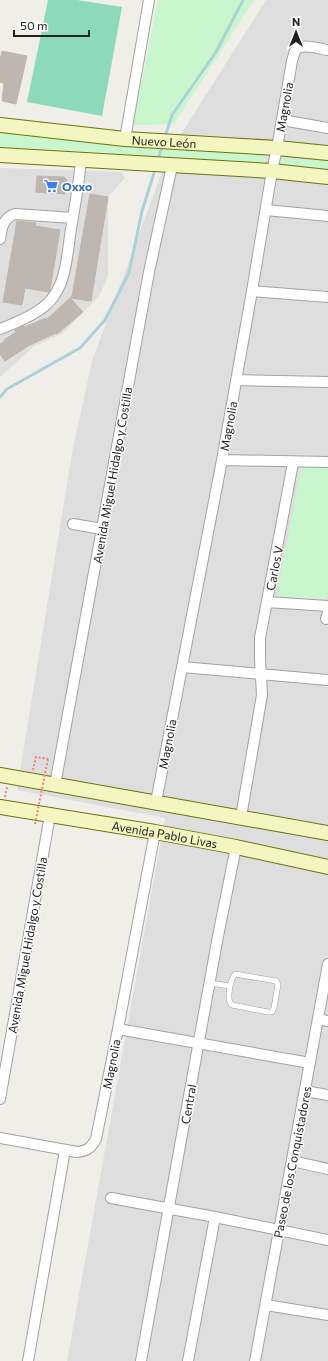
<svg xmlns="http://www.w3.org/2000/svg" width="328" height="1361" font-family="Commissioner,sans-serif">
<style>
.residential{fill:#dfdede}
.park{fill:#c9f6cc}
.pitch{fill:#8cdabb}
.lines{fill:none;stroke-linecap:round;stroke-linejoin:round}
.stream{stroke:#acd1db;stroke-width:3}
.building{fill:#beb7b1;stroke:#c1b5ab}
.lane-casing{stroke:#a2a2a2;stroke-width:6}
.street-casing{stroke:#a2a2a2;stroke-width:12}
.secondary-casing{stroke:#6a730c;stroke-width:16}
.path{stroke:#f18378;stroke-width:2;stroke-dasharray:2 2;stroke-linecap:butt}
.lane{stroke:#fff;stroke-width:5}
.street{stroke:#fff;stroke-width:10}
.secondary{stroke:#f4f6c1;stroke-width:14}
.path-bridge{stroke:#f18378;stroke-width:2;stroke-dasharray:2 2;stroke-linecap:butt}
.labels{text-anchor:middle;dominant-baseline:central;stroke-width:3;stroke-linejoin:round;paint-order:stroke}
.street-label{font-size:12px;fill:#212121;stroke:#fff}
.shop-label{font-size:12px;font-weight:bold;fill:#366cbe;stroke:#fff;text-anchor:start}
</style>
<rect width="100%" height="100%" fill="#f0eee8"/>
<path class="residential" d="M266 0H328V1361H67L165 818 17 790 72 453 92 361 169 153Z
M0 168 122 172 125 178 108 197V276L99 296 62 334 34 346 0 377Z"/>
<path class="park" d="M158 0H254L174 124 133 125Z
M0 128 266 156 265 167 100 152 0 147Z
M281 158 328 161V170L280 165Z
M307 465H328V593L326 599 322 601 279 596 277 592 301 468Z"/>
<path class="pitch" d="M48 0H77L122 7 102 116 27 102Z"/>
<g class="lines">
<path class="stream" d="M165 137 172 115 216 52 243 0
M159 156 163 144
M0 397 7 389 80 348 105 320 129 273 142 211 154 173"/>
</g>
<path class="building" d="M2 51 27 56 16 104 2 101 4 83 0 82V60Z
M37 176 64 177 67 180 65 194 36 192Z
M90 194 108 197 91 301 70 298 72 296Z
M17 221 36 223 35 226 60 230 50 290 49 292 25 288 22 305 3 302Z
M70 298 83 312 57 334 56 333 28 346 5 361 0 354V344L5 341 4 340 16 332 15 330 24 326 25 327 46 318 45 321Z"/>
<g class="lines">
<defs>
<path id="lane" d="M235 974 276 981 278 984 274 1008 272 1012H268L232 1005C226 1000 230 980 235 974Z
M210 983 230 986"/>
<path id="street" d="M282 120 328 128
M125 139 149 0
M266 210 328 216
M0 239C2 228 2 219 15 214L73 218
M252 291 328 297
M0 329C16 323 36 315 48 303 67 285 67 253 71 229 75 206 79 183 81 160
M236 380 328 382
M222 460 328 462
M73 524 102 529
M267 602 328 606
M326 619 328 612
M182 667 328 680
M55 785 149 272 172 166
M156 802 222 460 252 291 272 171 277 148 292 61C293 58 294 54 295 51 301 42 320 49 328 50
M241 817 262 695 260 659V638L293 463
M318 1019 328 1021
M118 1029 310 1063
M305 1091 328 1095
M0 1099 50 815
M0 1138 77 1152C87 1151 91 1148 96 1139L118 1029 155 832
M292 1161 328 1169
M111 1198 215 1217 328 1240
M266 1305 328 1315
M28 1361 65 1150
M141 1361 218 936 236 847
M188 1361 215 1217
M255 1361 328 964"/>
<g id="secondary">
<path id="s1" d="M0 125 125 139 277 148 328 153"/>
<path d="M0 155 272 171 328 177"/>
<path d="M0 775 328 833"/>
<path id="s2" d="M0 807 155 832 236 847 328 867"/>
</g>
</defs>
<use href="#lane" class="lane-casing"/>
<use href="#street" class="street-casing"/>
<use href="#secondary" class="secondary-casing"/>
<path class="path" d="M33 770 36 757 48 759
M5 797 7 787"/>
<use href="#lane" class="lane"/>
<use href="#street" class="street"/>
<use href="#secondary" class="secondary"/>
<path class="path-bridge" d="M35 824 48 759"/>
</g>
<defs>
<symbol id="supermarket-bare" viewBox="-9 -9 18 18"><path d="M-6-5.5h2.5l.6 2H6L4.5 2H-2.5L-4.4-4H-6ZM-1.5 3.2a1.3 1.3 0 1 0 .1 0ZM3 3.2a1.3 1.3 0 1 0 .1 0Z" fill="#3f7fe0" stroke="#fff" stroke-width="2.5" paint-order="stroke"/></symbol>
</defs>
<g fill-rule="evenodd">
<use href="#supermarket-bare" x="41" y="176" width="20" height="20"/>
</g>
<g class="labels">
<g class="street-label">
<text transform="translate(284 107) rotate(-80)">Magnolia</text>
<text stroke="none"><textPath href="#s1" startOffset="165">Nuevo León</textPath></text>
<text transform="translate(228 426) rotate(-80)">Magnolia</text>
<text transform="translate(112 475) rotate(-80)">Avenida Miguel Hidalgo y Costilla</text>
<text transform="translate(274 568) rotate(-79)">Carlos V</text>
<text transform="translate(167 744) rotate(-79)">Magnolia</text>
<text stroke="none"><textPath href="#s2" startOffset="167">Avenida Pablo Livas</textPath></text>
<text transform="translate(27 945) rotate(-80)">Avenida Miguel Hidalgo y Costilla</text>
<text transform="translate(111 1064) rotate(-79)">Magnolia</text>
<text transform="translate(188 1104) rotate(-80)">Central</text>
<text transform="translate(292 1162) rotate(-79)">Paseo de los Conquistadores</text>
</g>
<g class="shop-label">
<text x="62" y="186">Oxxo</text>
</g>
</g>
<g transform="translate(296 32)" stroke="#ffffff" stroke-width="3" paint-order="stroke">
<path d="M0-3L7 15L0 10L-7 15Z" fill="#212121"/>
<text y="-6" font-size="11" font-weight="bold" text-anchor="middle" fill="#212121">N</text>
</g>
<path d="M14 30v6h75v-6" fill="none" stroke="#212121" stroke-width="2"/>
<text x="20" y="30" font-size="12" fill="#212121" stroke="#ffffff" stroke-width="3" paint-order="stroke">50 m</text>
</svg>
